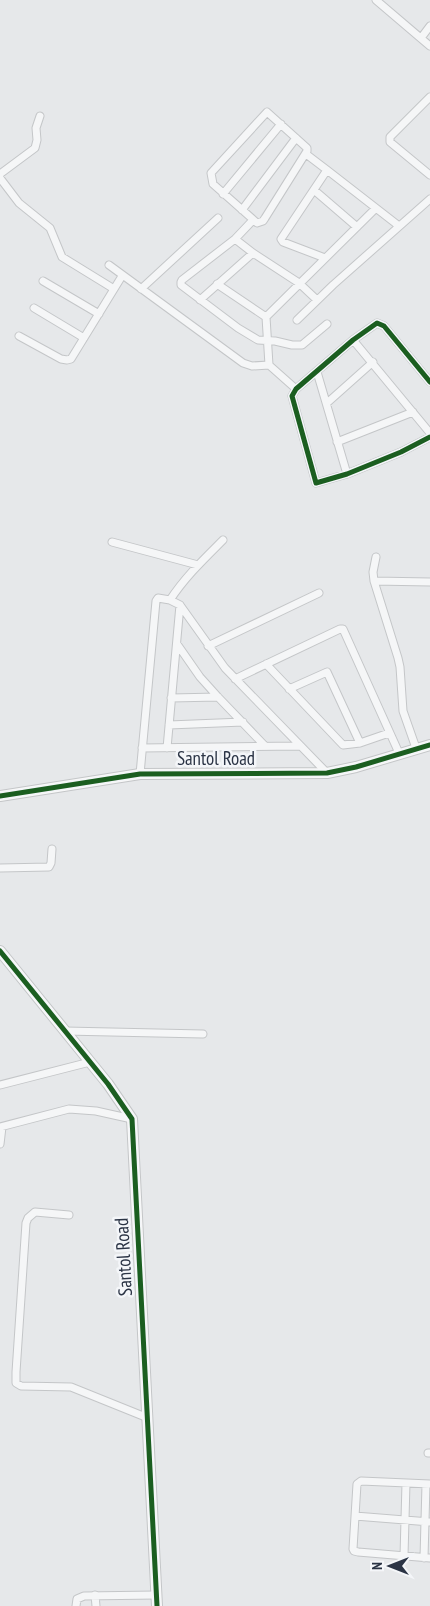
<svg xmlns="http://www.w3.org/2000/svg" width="430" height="1606" font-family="'PT Sans Narrow',sans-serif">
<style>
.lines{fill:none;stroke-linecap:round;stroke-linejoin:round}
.street-casing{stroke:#c4c6c8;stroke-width:9}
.secondary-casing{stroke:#c4c6c8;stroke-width:12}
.street{stroke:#f5f6f7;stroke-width:7}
.secondary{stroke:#f8f8f8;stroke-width:10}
.cycleway-casing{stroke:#f4f6f9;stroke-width:8}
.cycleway{stroke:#1b5e20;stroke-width:5}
.labels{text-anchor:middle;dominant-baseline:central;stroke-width:5;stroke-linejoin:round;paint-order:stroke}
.street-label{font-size:19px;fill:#2b3445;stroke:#f4f6f9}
</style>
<rect width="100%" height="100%" fill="#e6e8ea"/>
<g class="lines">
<defs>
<path id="street" d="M376 0 430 46
M421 38 430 26
M430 97 390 137V142L430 175
M267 112 307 148V151L265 218 263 221 257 223 213 184 211 173Z
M306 154 327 170
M0 174 35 148 37 140 36 128 40 116
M0 178 19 203 50 228 62 257 114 289
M314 190 357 227
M223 194 281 124
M242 210 296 138
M253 220 235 239 182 280 181 282V285L238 328 258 340 275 341 292 345H302L327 324
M235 239 253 253 299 283 317 300
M325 258 283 242 281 239 327 170 399 226
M109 265 243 363 252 366 269 365 296 389
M43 281 99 314
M217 284 266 317
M141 289 218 218
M200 300 253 253
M34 308 84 338
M297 320 333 285 430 199
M19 336 61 359 67 360 71 359 122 276
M353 340 430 433
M269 365 266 317 375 209
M317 372 347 474
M430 382 384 326 377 323 353 340 296 389 292 396 316 483 347 474 401 452 430 437
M327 403 373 362
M337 442 413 412
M112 542 198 565
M376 557 373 572 374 581 398 658 400 667 403 711 416 748
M374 581 430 582
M170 600C185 577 204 559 223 540
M177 644 200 677 218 697 265 746
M208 646 319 593
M266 664 343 745 360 743 389 733
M235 679 340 629H343L399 753
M289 689 327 672 360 743
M171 698 218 697
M169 725 243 722
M142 748 300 746
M167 748 180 605
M140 774 156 601 158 598 170 600 180 605 225 668 327 773
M0 868 49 867 51 863 52 849
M65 1031 203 1034
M0 1085 90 1062
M0 1127 69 1109 96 1111 132 1119
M0 1144 2 1127
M69 1215 35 1212 28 1218 26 1223 16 1372V1383L21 1386 71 1387 148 1418
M428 1453H430
M430 1484 361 1481 357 1484 353 1549 354 1551 358 1552 430 1558
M355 1516 430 1522
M404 1556 406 1483
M424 1558 426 1484
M95 1595 96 1606
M76 1606 77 1599 84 1596 156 1595"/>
<path id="secondary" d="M0 796 140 774 327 773 356 767 430 745
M0 951 108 1084 132 1119 157 1606"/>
</defs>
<use href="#street" class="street-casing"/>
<use href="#secondary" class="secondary-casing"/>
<use href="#street" class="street"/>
<use href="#secondary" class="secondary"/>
<defs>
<path id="cycleway" d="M430 382 384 326 377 323 353 340 296 389 292 396 316 483 347 474 401 452 430 437
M0 796 140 774 327 773 356 767 430 745
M0 951 108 1084 132 1119 157 1606"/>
</defs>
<use href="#cycleway" class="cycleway-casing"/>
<use href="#cycleway" class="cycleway"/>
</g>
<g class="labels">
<g class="street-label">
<text x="216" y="758">Santol Road</text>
<text transform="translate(123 1257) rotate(-93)">Santol Road</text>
</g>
</g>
<g transform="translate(390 1566) rotate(270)" stroke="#f4f6f9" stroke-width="4" paint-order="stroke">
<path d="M0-4L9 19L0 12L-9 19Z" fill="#2b3445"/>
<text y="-8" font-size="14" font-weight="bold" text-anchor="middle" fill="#2b3445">N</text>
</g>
</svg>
